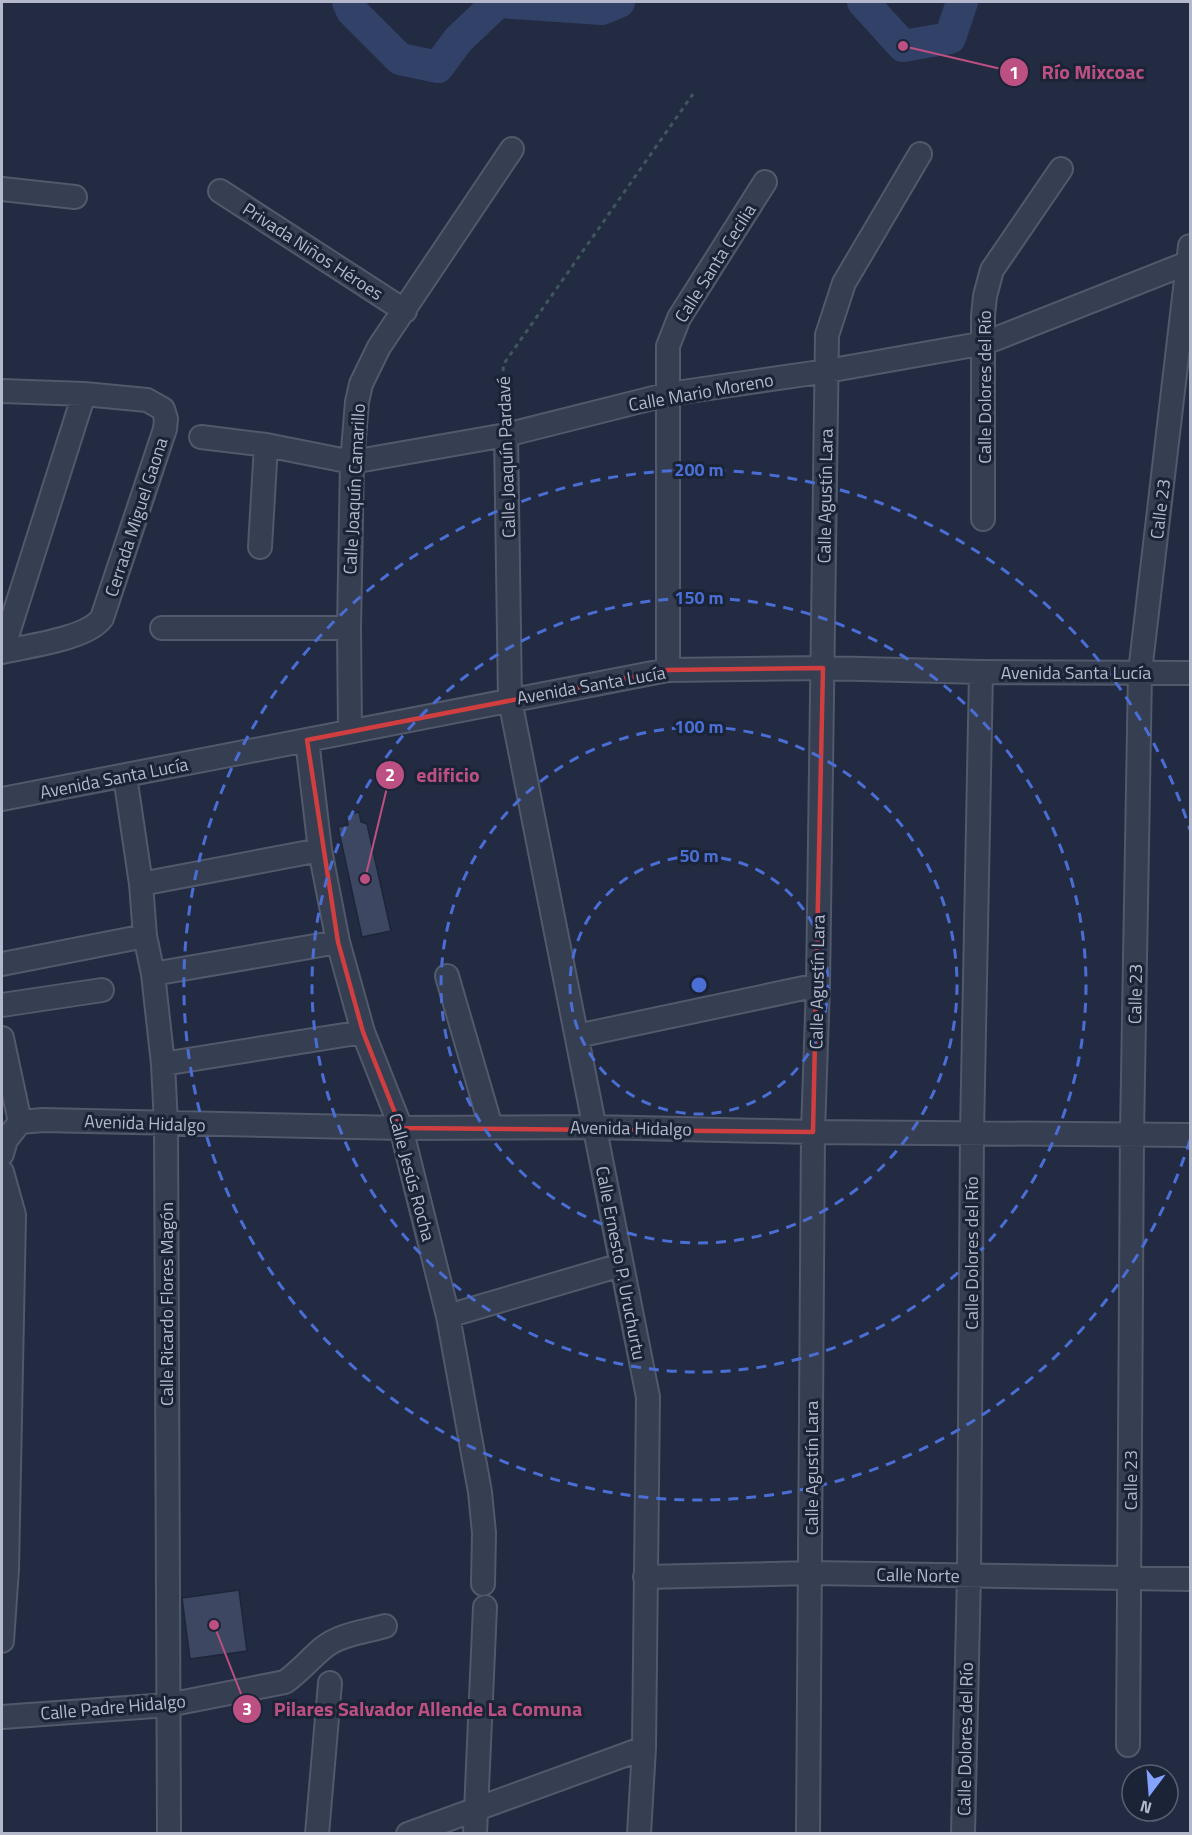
<svg xmlns="http://www.w3.org/2000/svg" width="1192" height="1835" font-family="'Titillium Web',sans-serif">
<style>
.lines{fill:none;stroke-linecap:round;stroke-linejoin:round}
.river{stroke:#324168;stroke-width:32}
.building{fill:#3e4762;stroke:#1d2538;stroke-width:1.5}
.minor-casing{stroke:#51596b;stroke-width:26}
.path{stroke:#3f565c;stroke-width:3;stroke-dasharray:4.5 4.5;stroke-linecap:butt}
.minor{stroke:#363e51;stroke-width:22}
.marked{fill:none;stroke:#d13e40;stroke-width:4.5;stroke-linejoin:round}
.ring{fill:none;stroke:#4a6ed4;stroke-width:3;stroke-dasharray:10 8}
.labels{text-anchor:middle;dominant-baseline:central;stroke-width:6;stroke-linejoin:round;paint-order:stroke}
.street-label{font-size:18px;fill:#b3b9cb;stroke:#1b2336}
.centre{fill:#4a6ed4;stroke:#1b2336;stroke-width:3}
.ring-label{font-size:18px;text-anchor:middle;font-weight:bold;fill:#4a6ed4;stroke:#1b2336;stroke-width:6;stroke-linejoin:round;paint-order:stroke}
.leader{fill:none;stroke:#bd5082;stroke-width:2}
.callout-dot{fill:#bd5082;stroke:#1b2336;stroke-width:2}
.mark-label{font-size:18px;text-anchor:middle;font-weight:bold;fill:#fff}
.callout-label{font-size:20px;text-anchor:middle;font-weight:bold;fill:#bd5082;stroke:#1b2336;stroke-width:6;stroke-linejoin:round;paint-order:stroke}
</style>
<rect width="100%" height="100%" fill="#222b41"/>
<g class="lines">
<path class="river" d="M348 2 352 11 400 59 438 67 458 40 498 2 602 9 619 2
M863 2 903 46 950 38 962 2"/>
</g>
<path class="building" d="M359 812 361 822 367 824 391 931 362 937 338 827 348 825 346 815Z
M239 1590 247 1651 190 1659 182 1598Z"/>
<g class="lines">
<defs>
<path id="minor" d="M2 189 75 197
M220 191 405 311
M2 391 84 394 147 400 163 409 166 419 165 429 102 618C87 639 27 646 2 652
M506 435 510 700 648 1397 644 1748 639 1834
M201 437 266 445 352 462 506 435 669 394 827 371 985 343 1190 262
M983 519V316L985 296 992 270 1061 169
M260 547 266 445
M162 628H349
M2 652 84 394
M668 670V346L679 318 765 182
M350 731 349 628 352 462 357 402 361 384 379 347 512 149
M307 740 320 850 338 942 363 1032 401 1128 448 1316 480 1492 484 1533 483 1584
M125 776 141 884 145 936 153 974 163 1064 166 1124 169 1834
M2 799 668 670 823 668 981 672 1190 673
M141 884 320 850
M2 964 145 936
M153 974 338 942
M447 976 491 1127
M2 1005 102 990
M577 1036 818 985
M2 1038 20 1122
M163 1064 363 1032
M2 1154 6 1140 20 1122 43 1120 401 1128 594 1127 813 1132 1190 1135
M2 1172 14 1215 7 1569 2 1641
M448 1316 621 1265
M645 1577 811 1573 1190 1579
M2 1717 168 1705 285 1682C299 1672 310 1659 323 1648 340 1634 365 1632 385 1626
M1128 1745 1132 1134 1140 672 1190 246
M317 1834 330 1683
M408 1834 644 1748
M475 1834 485 1607
M808 1834 813 1132 818 985 827 335 844 283 920 154
M963 1834 969 1575 972 1133 981 672"/>
</defs>
<use href="#minor" class="minor-casing"/>
<path class="path" d="M506 416 503 365 693 94"/>
<use href="#minor" class="minor"/>
</g>
<path class="marked" d="M823 668 813 1132 401 1128 363 1032 338 942 307 740 668 670Z"/>
<g class="ring">
<circle cx="699" cy="985" r="129"/>
<circle cx="699" cy="985" r="258"/>
<circle cx="699" cy="985" r="387"/>
<path d="M1190 1140A515 515 0 1 1 1190 830"/>
</g>
<g class="labels">
<g class="street-label">
<text transform="translate(313 251) rotate(33)">Privada Niños Héroes</text>
<text transform="translate(715 263) rotate(-58)">Calle Santa Cecilia</text>
<text transform="translate(984 387) rotate(-90)">Calle Dolores del Río</text>
<text transform="translate(701 392) rotate(-10)">Calle Mario Moreno</text>
<text transform="translate(506 457) rotate(-92)">Calle Joaquín Pardavé</text>
<text transform="translate(354 489) rotate(-87)">Calle Joaquín Camarillo</text>
<text transform="translate(825 496) rotate(-89)">Calle Agustín Lara</text>
<text transform="translate(1160 509) rotate(-83)">Calle 23</text>
<text transform="translate(136 517) rotate(-72)">Cerrada Miguel Gaona</text>
<text x="1076" y="672">Avenida Santa Lucía</text>
<text transform="translate(591 685) rotate(-10)">Avenida Santa Lucía</text>
<text transform="translate(114 778) rotate(-11)">Avenida Santa Lucía</text>
<text transform="translate(817 982) rotate(-89)">Calle Agustín Lara</text>
<text transform="translate(1135 994) rotate(-89)">Calle 23</text>
<text transform="translate(145 1123) rotate(2)">Avenida Hidalgo</text>
<text transform="translate(631 1128) rotate(1)">Avenida Hidalgo</text>
<text transform="translate(412 1177) rotate(75)">Calle Jesús Rocha</text>
<text transform="translate(971 1253) rotate(-90)">Calle Dolores del Río</text>
<text transform="translate(621 1263) rotate(79)">Calle Ernesto P. Uruchurtu</text>
<text transform="translate(166 1304) rotate(-90)">Calle Ricardo Flores Magón</text>
<text transform="translate(811 1468) rotate(-90)">Calle Agustín Lara</text>
<text transform="translate(1130 1480) rotate(-90)">Calle 23</text>
<text transform="translate(918 1575) rotate(1)">Calle Norte</text>
<text transform="translate(113 1707) rotate(-5)">Calle Padre Hidalgo</text>
<text transform="translate(965 1739) rotate(-89)">Calle Dolores del Río</text>
</g>
</g>
<circle cx="699" cy="985" r="9" class="centre"/>
<g class="ring-label">
<text x="699" y="476">200 m</text>
<text x="699" y="604">150 m</text>
<text x="699" y="733">100 m</text>
<text x="699" y="862">50 m</text>
</g>
<path class="leader" d="M903 46L1014 72M365 879L390 775M214 1625L247 1709"/>
<g class="callout-dot">
<circle cx="903" cy="46" r="6"/>
<circle cx="365" cy="879" r="6"/>
<circle cx="214" cy="1625" r="6"/>
<circle cx="1014" cy="72" r="15"/>
<circle cx="390" cy="775" r="15"/>
<circle cx="247" cy="1709" r="15"/>
</g>
<g class="mark-label">
<text x="1014" y="79">1</text>
<text x="390" y="781">2</text>
<text x="247" y="1715">3</text>
</g>
<g class="callout-label">
<text x="1093" y="79">Río Mixcoac</text>
<text x="448" y="782">edificio</text>
<text x="428" y="1716">Pilares Salvador Allende La Comuna</text>
</g>
<rect width="1192" height="1835" fill="none" stroke="#b3b9cb" stroke-width="6"/>
<g transform="translate(1150 1793) rotate(196)"><circle r="28" fill="#1b2336" stroke="#585f72" stroke-width="1.5"/>
<path d="M0-4.5L10 22L0 15L-10 22Z" fill="#84a3ff"/>
<text y="-9" font-size="16" font-weight="bold" text-anchor="middle" fill="#b3b9cb">N</text>
</g>
</svg>
